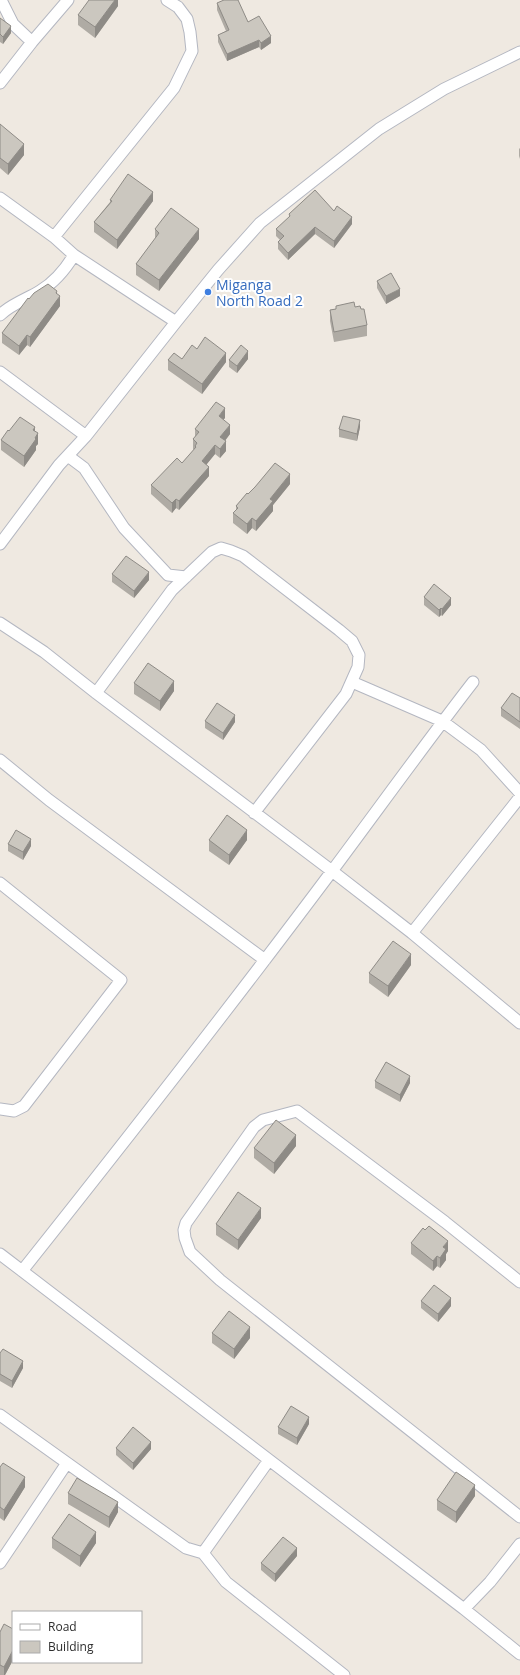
<svg xmlns="http://www.w3.org/2000/svg" width="520" height="1675" font-family="'Open Sans',sans-serif">
<style>
.lines{fill:none;stroke-linecap:round;stroke-linejoin:round}
.street-casing{stroke:#b4b7c1;stroke-width:13}
.street{stroke:#fff;stroke-width:11}
.wall{fill:#afaba4}
.shaded-wall{fill:#8e8b86}
.building{fill:#cbc7bf;stroke:#8e8b86}
.shop-dot{fill:#3f7fe0;stroke:#fff;stroke-width:1.5}
.labels{text-anchor:middle;dominant-baseline:central;stroke-width:4;stroke-linejoin:round;paint-order:stroke}
.shop-label{font-size:14px;fill:#366cbe;stroke:#fff;text-anchor:start}
</style>
<rect width="100%" height="100%" fill="#efe9e1"/>
<g class="lines">
<defs>
<path id="street" d="M1 0 13 24 32 42
M0 83 32 42 68 0
M0 198 54 237 74 255
M54 237 174 88 192 51 190 32 187 19 178 7 167 0
M0 315C11 304 27 299 40 291 55 282 65 270 74 255L176 322
M0 372 86 436
M68 456 84 468 124 528 168 575 186 577
M0 544 59 465 86 436 176 322 218 270 260 223 379 129 444 89 520 52
M0 623 44 652 96 693 332 871 412 933
M352 682 442 721 481 750 520 793
M96 693 172 590 212 552 221 548 231 551 243 556 339 630 352 641 359 655 358 667 346 694 254 813
M0 760 49 800 265 960
M520 797 412 933 520 1023
M0 883 121 980 24 1106 14 1111 0 1109
M0 1254 464 1609 520 1654
M22 1271C127 1139 231 1006 332 871 379 808 425 744 473 682
M520 1282 445 1222 297 1111 263 1120 254 1127 186 1223 184 1230 185 1238 190 1252 220 1280 520 1517
M0 1415 186 1548 203 1553
M269 1460 203 1553 226 1582 344 1675
M0 1563 67 1463
M464 1609 490 1582 520 1544"/>
</defs>
<use href="#street" class="street-casing"/>
<use href="#street" class="street"/>
</g>
<path class="wall" d="M118 0V6L95 38 78 25V15Z
M217 3 248 22 271 43 261 50 259 47 227 61 218 42V35L226 31 217 10Z
M0 18 11 33 3 44 0 42Z
M0 124 24 155 8 175 0 168Z
M520 148V159L519 156V149Z
M110 200 153 201 117 249 94 232V222L110 202Z
M334 211 352 224 334 248 315 234 288 260 278 249V242L280 240 276 236V229L289 218V214Z
M155 229 199 239 159 291 136 275V264L155 239Z
M377 281 400 296 386 304 377 288Z
M57 294 60 306 30 347 27 345 19 355 2 343V333L29 299Z
M336 306 355 307 367 325V336L334 342 330 321V310L336 309Z
M197 349 226 362 202 394 168 370V360L182 359Z
M248 359 237 373 229 367V360Z
M225 418 223 420 230 434 225 441 226 451 220 458 215 454 206 465 209 476 179 510 176 508 172 513 151 494V485L182 463 194 450 193 449V439L195 437V429Z
M360 427 357 441 339 437V429Z
M9 431H35L38 444 36 446V450L24 467 1 450V440Z
M290 484 273 505V511L256 531 252 528 247 534 233 523V513L236 510V506L248 494Z
M112 574 149 580 134 598 112 582Z
M424 597 451 605 442 616 441 615 439 617 424 605Z
M134 683 174 691 160 711 134 694Z
M520 698V729L501 716V708Z
M205 721 235 722 223 740 205 728Z
M209 840H247L229 865 209 851Z
M8 844 31 846 23 860 8 851Z
M411 965 388 997 369 983V973Z
M375 1081 410 1083 400 1102 375 1088Z
M296 1146 274 1174 254 1158V1148Z
M261 1218 238 1250 216 1235V1224Z
M411 1243 448 1251 446 1254V1260L440 1268 437 1266 433 1271 411 1254Z
M421 1301 451 1306 438 1322 421 1308Z
M212 1333 250 1338 234 1359 212 1343Z
M0 1353 23 1368 12 1388 0 1381Z
M309 1424 297 1445 278 1434V1427Z
M116 1448 151 1449 133 1470 116 1455Z
M0 1467 25 1487 4 1521 0 1518Z
M68 1493 118 1512 109 1528 68 1504Z
M475 1496 456 1523 437 1510V1500Z
M52 1538 96 1543 80 1567 52 1548Z
M297 1556 275 1582 261 1570V1563Z
M13 1629V1660L5 1675H0V1632Z"/>
<path class="shaded-wall" d="M115 0H118V6L95 38V27Z
M11 26V33L3 44V37Z
M271 36V43L261 50V43Z
M259 40V47L227 61V54Z
M24 144V155L8 175V164Z
M153 192V201L117 249V240Z
M352 217V224L334 248V241Z
M315 227V234L288 260V253Z
M199 229V239L159 291V280Z
M400 289V296L386 304V296Z
M57 291V300L60 296V306L30 347V337Z
M27 335V345L19 355V346Z
M248 351V359L237 373V366Z
M226 353V362L202 394V384Z
M225 408V418L219 425V416Z
M360 420V427L357 441V434Z
M230 425V434L220 447V437Z
M35 427V438L38 433V444L36 446V450L24 467V456L33 430Z
M226 441V451L220 458V449Z
M215 445V454L202 470V461Z
M209 467V476L179 510V501Z
M290 474V484L273 505V511L256 531V521L270 499Z
M176 499V508L172 513V503Z
M252 518V528L247 534V524Z
M149 572V580L134 598V591Z
M451 598V605L442 616V609Z
M441 608V615L439 617V610Z
M174 681V691L160 711V701Z
M235 715V722L223 740V733Z
M247 830V840L229 865V855Z
M31 839V846L23 860V852Z
M411 954V965L388 997V986Z
M410 1076V1083L400 1102V1095Z
M296 1135V1146L274 1174V1163Z
M261 1208V1218L238 1250V1240Z
M448 1241V1251L446 1254V1260L440 1268V1258L443 1247Z
M437 1256V1266L433 1271V1261Z
M451 1298V1306L438 1322V1314Z
M250 1327V1338L234 1359V1349Z
M23 1361V1368L12 1388V1381Z
M309 1417V1424L297 1445V1438Z
M151 1442V1449L133 1470V1463Z
M25 1477V1487L4 1521V1510Z
M475 1485V1496L456 1523V1512Z
M118 1502V1512L109 1528V1517Z
M96 1532V1543L80 1567V1556Z
M297 1548V1556L275 1582V1574Z
M13 1650V1660L5 1675H4V1667Z"/>
<path class="building" d="M89 0H115L95 27 78 15Z
M224 0H238L248 22 259 16 271 36 261 43 259 40 227 54 218 35 229 30 217 3Z
M0 18 11 26 3 37 0 34Z
M0 124 24 144 8 164 0 158Z
M128 174 153 192 117 240 94 222 112 201 110 200Z
M315 190 334 211 337 206 352 217 334 241 315 227 288 253 278 242 284 236 276 229 290 216 289 214Z
M171 208 199 229 159 280 136 264 159 233 155 229Z
M391 273 400 289 386 296 377 281Z
M48 284 57 291 56 293 60 296 30 337 27 335 19 346 2 333 28 298 29 299 34 293Z
M354 302 355 307 360 306 361 309H364L367 325 334 332 330 310 336 309V306Z
M205 337 226 353 202 384 168 360 174 353 182 359 192 345 197 349Z
M241 345 248 351 237 366 229 360Z
M216 402 225 408 219 416 230 425 220 437 226 441 220 449 215 445 202 461 209 467 179 501 176 499 172 503 151 485 177 458 182 463 196 447 195 446 197 443 193 439 199 432 195 429Z
M343 416 360 420 357 434 339 429Z
M20 417 35 427 33 430 38 433 35 438 36 439 24 456 1 440 8 430 9 431Z
M275 463 290 474 270 499 273 501 256 521 252 518 247 524 233 513 238 508 236 506 247 493 248 494 255 487Z
M126 556 149 572 134 591 112 574Z
M434 584 451 598 442 609 441 608 439 610 424 597Z
M148 663 174 681 160 701 134 683Z
M512 693 520 698V722L501 708Z
M217 703 235 715 223 733 205 721Z
M227 815 247 830 229 855 209 840Z
M16 830 31 839 23 852 8 844Z
M393 941 411 954 388 986 369 973Z
M386 1062 410 1076 400 1095 375 1081Z
M276 1120 296 1135 274 1163 254 1148Z
M238 1192 261 1208 238 1240 216 1224Z
M429 1226 448 1241 443 1247 446 1249 440 1258 437 1256 433 1261 411 1243 423 1228 425 1230Z
M434 1285 451 1298 438 1314 421 1301Z
M229 1311 250 1327 234 1349 212 1333Z
M3 1349 23 1361 12 1381 0 1374V1353Z
M291 1406 309 1417 297 1438 278 1427Z
M133 1427 151 1442 133 1463 116 1448Z
M3 1463 25 1477 4 1510 0 1507V1467Z
M456 1472 475 1485 456 1512 437 1500Z
M77 1478 118 1502 109 1517 68 1493Z
M69 1514 96 1532 80 1556 52 1538Z
M283 1537 297 1548 275 1574 261 1563Z
M4 1624 13 1629V1650L4 1667 0 1665V1632Z"/>
<circle class="shop-dot" cx="208" cy="292" r="4"/>
<g class="labels">
<g class="shop-label">
<text x="216" y="284">Miganga<tspan x="216" dy="16">North Road 2</tspan></text>
</g>
</g>
<rect x="12" y="1611" width="130" height="52" fill="#ffffff" stroke="#ababab"/>
<rect x="20" y="1624" width="20" height="6" fill="#ffffff" stroke="#ababab"/>
<text x="48" y="1631" font-size="12" fill="#2e2e2e">Road</text>
<rect x="20" y="1641" width="20" height="12" fill="#cbc7bf" stroke="#ababab"/>
<text x="48" y="1651" font-size="12" fill="#2e2e2e">Building</text>
</svg>
